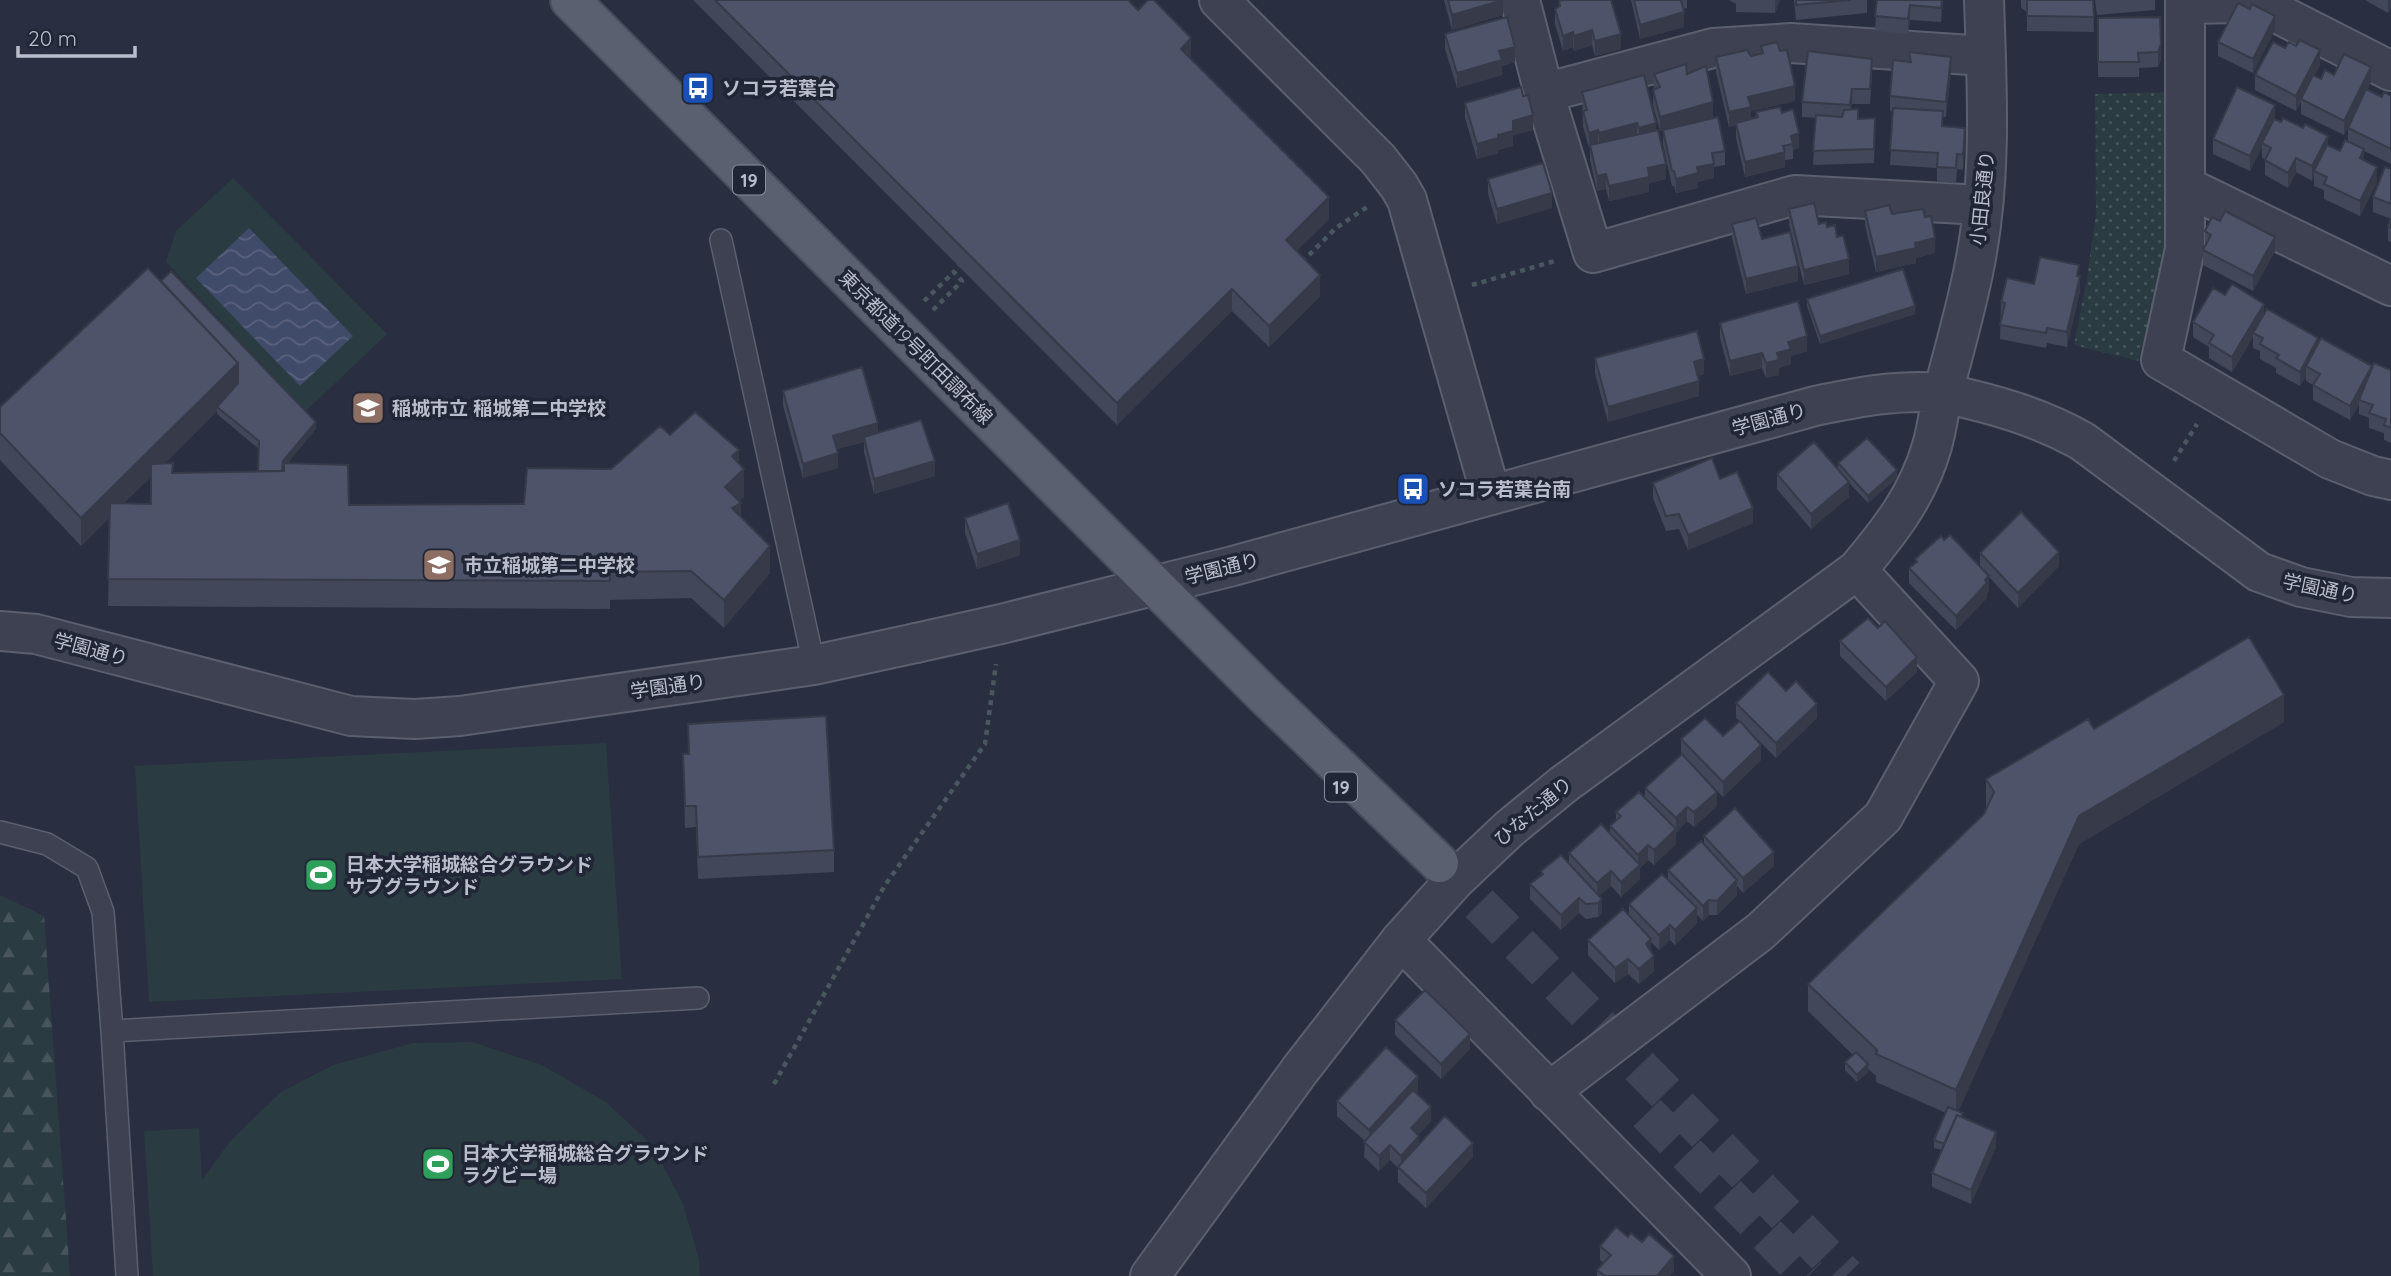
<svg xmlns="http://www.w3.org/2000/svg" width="2391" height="1276" font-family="Quicksand,'Noto Sans JP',sans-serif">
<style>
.grass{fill:#2b3b42}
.forest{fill:url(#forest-firs)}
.park{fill:url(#park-dots)}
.water{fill:url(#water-waves)}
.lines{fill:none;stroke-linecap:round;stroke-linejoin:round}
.primary-tunnel{stroke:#3f4456;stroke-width:38;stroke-dasharray:38 19;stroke-linecap:butt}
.service-casing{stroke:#5b5f6e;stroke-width:24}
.minor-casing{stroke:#5b5f6e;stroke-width:42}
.tertiary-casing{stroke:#5b5f6e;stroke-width:42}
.primary-casing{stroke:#464a5a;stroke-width:42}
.path{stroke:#49585f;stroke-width:4.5;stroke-dasharray:5 5;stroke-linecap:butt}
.service{stroke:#3d4151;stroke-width:21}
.minor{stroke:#3d4151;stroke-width:38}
.tertiary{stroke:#3d4151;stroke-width:38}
.primary{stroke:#5b6071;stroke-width:38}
.wall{fill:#424759;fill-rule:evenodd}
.shaded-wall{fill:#363a49}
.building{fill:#4d5368;stroke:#363a49;stroke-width:2}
.labels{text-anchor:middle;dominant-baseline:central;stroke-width:7;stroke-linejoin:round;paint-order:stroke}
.shield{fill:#212636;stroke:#8c909e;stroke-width:2}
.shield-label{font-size:18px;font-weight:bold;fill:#babdcb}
.poi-label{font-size:19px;font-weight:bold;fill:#babdcb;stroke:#212636;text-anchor:start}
.street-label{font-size:19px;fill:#babdcb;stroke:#212636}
</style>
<defs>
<pattern id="forest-firs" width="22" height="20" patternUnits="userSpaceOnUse" patternTransform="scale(1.75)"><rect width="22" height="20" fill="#2b3b42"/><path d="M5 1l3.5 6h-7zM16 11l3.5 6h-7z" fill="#48555c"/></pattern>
<pattern id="park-dots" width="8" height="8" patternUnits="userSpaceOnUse" patternTransform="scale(1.75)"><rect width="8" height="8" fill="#2b3b42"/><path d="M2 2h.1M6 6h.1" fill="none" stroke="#48555c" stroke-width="1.8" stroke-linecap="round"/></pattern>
<pattern id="water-waves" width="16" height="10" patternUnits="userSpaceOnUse" patternTransform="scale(1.75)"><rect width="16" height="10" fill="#404a69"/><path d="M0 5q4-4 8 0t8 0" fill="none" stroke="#5a627d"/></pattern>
</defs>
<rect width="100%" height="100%" fill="#292f41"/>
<path class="grass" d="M233 178 387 334 306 411 166 262 176 231Z
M606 743 622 979 149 1002 135 766Z
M472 1042 542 1065 606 1102 653 1146 683 1204 699 1259 700 1276H153L144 1131 199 1128 202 1180 231 1140 281 1092 333 1065 413 1043Z"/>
<path class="forest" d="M0 895 44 916 70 1276H0Z"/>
<path class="park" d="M2171 92 2165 261 2138 361 2074 345 2087 278 2096 212 2095 94Z"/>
<path class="water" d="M249 228 353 336 300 386 196 278Z"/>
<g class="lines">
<path class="primary-tunnel" d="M1439 863 1846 1276
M1647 1113 1808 1276"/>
<defs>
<path id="service" d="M721 240 814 665
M0 832 47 844 87 868 103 912 112 1031 127 1276
M112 1031 698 998"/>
<path id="minor" d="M1219 0 1378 159 1399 186 1407 200 1491 495
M1520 0 1544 93 1593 253 1795 195 1983 205
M1984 0C1987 88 1992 176 1975 263 1967 306 1954 350 1943 393 1993 404 2037 416 2082 441L2259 572 2301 587 2351 597 2391 598
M2185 0V249L2161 360 2330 459 2373 476 2391 480
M2185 4 2244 3 2275 12 2391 71
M1544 93 1713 48 1791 43 1986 56
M2187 187 2391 286
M0 631 36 634 351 716 415 719 460 716 814 665 916 643
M1401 940 1731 1276
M1549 1092 1761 931 1883 817 1959 681 1857 570"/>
<path id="tertiary" d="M916 643 1001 624 1233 566 1815 406C1858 397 1899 389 1943 393 1939 410 1937 429 1932 446 1918 495 1890 531 1857 570L1564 784 1510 828 1455 880 1401 940 1300 1070 1150 1276"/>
<path id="primary" d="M570 0 1262 693 1439 863"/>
</defs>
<use href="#service" class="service-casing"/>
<use href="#minor" class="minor-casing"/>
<use href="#tertiary" class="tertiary-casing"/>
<use href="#primary" class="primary-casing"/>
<path class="path" d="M1302 262 1336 228 1367 207
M1472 285 1555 261
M924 301 954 272
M933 310 962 281 954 272 959 266
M2174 461 2197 424
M774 1084 885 885 985 744 996 664"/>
<use href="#service" class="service"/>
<use href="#minor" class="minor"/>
<use href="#tertiary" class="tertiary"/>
<use href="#primary" class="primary"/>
</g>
<path class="wall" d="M693 0H1128L1191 59 1329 219 1296 251 1320 296 1269 347 1232 311 1117 425Z
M1444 0H1503V15L1452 30Z
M1631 0H1687V8L1683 9 1684 27 1640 39Z
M1729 0H1780L1775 13 1736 12V4Z
M1794 0H1867V13L1796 20Z
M1877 0H1943L1941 22 1910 20 1908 34 1875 31Z
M2021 0H2093L2094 32 2027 31V13L2021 7Z
M2095 0H2155V10L2097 15Z
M2365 0H2391V8L2388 13Z
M1559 1 1621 49 1595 56 1592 45 1574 51 1573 47 1563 51 1555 24V9L1559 7Z
M2098 18 2161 44V59L2158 67 2139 68V77H2098Z
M2275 30 2253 73 2218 56V42Z
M1445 34 1515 62 1502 66V75L1457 88 1445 49Z
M1761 46 1795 101 1751 111V119L1756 118V112L1782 113 1799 148 1793 150V159L1785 160V167L1745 177 1736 138V125L1729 127 1716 72V57L1751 56 1761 53Z
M1909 52 1951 71 1946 117H1943V126L1965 143 1963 170 1957 169 1956 183 1937 182V168L1890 165 1893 112 1890 111V96L1909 62Z
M2320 65 2314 76 2321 79 2334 75 2371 82 2367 90 2382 97 2391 96V164L2364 151V160L2377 182 2360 216 2324 199V190L2314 186V177L2312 181 2296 172 2288 188 2265 175V159L2262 158V147L2250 171 2213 154V139L2275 119 2340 151 2348 141V128L2350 124 2344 135 2301 114V101L2296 111 2255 90V75Z
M1654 74H1687L1713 117 1685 124 1725 151V165L1714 167V178L1698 182V188L1676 193 1674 186H1672L1663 144V131H1660L1653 105Z
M1872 74 1870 104H1852L1851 110 1858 119 1875 133 1874 163 1813 165 1816 118 1802 117V102Z
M1582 92 1656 131 1666 179 1649 183V192L1609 201 1606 189 1597 191 1590 160V147L1589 148 1583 126Z
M1465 103 1533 130 1513 135V146L1498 150V153L1477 159 1465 118Z
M2391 169V242L2388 241V226L2391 219 2373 212V197Z
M1488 179 1552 208 1497 224 1488 194Z
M1789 209 1827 227 1837 237 1849 274 1804 285 1789 224Z
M1865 211 1892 214 1925 217 1935 253 1916 258V263L1876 272 1865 225Z
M2220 221 2275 251 2253 291 2203 265V250L2205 246V231Z
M1732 224 1762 239 1798 281 1746 294 1732 238Z
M2079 276 2080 291 2067 347 2047 343 2046 348 2000 339 2001 302 2034 284Z
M161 281 316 429 287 463 349 505 524 504 611 469 670 435 739 463 744 497 739 501 741 516 770 573 724 628 691 598 610 600V609L108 606 110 517 81 546 0 460V407ZM217 411V414L259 449 258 471 173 473 164 464ZM151 477V504L124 503Z
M2225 295 2318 343 2372 368 2391 370V443L2384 440V433L2369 428V418L2359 414V404L2350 420 2313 400V385L2306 381V376L2300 386 2276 373V368L2260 359V351L2253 348V337L2232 372 2209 358V347L2193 337V322Z
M1807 299 1915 314 1820 344 1807 306Z
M1720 323 1807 351 1791 356V364L1779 368V375L1766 378 1762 368 1730 376 1720 338Z
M1595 358 1704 374 1698 376 1699 396 1608 422 1595 373Z
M783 391 878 433 935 476 874 494 864 452V442L837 449 838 468 803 478 783 406Z
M1838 463 1897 478 1868 503 1838 471Z
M1777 474 1849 497 1811 529 1777 489Z
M1720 479 1753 523 1688 550 1679 529 1666 531 1653 498V483Z
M965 518 1020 555 977 569 965 533Z
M1944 540 1980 567V553L2059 566 2018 608 1989 577V591L1987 593V598L1956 630 1909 583V568L1915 564V559Z
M1878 628 1917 672 1886 701 1840 656V641Z
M1786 691 1817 718 1776 758 1743 725 1761 760 1723 797 1694 767 1717 806 1694 827 1687 821 1676 833V844L1654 865 1648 860 1640 868V879L1621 897 1611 886 1599 896 1602 913 1598 917 1586 919 1579 913 1561 930 1530 899V884L1541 875V871L1569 863V853L1610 833V826L1616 820V812L1645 798V788L1681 754V739L1723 736 1740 721 1736 718V703Z
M2284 722 2079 844 1958 1111 1963 1118 1996 1147 1971 1204 1932 1187V1173L1942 1150 1934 1148V1140L1946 1113 1876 1082V1076L1868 1069V1072L1857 1082 1845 1070V1062L1853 1055 1808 1011V984L1984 814 1987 808 1986 806V779L2094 729Z
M688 724 834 850V872L698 879 696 827 685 828 683 754H688Z
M1704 836 1774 866 1743 893 1737 886V895L1717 915H1709L1703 921 1697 915V923L1675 945 1670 940 1659 950 1651 942V952L1654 971 1639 984 1628 974 1615 983 1588 955V940L1629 916V904L1668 880V870L1704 844Z
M1395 1020 1470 1049 1441 1079 1395 1035Z
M1418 1091 1416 1093 1431 1121 1418 1135 1419 1144 1473 1157 1426 1208 1398 1182V1168L1390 1160 1379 1171 1364 1157 1365 1141 1337 1116V1101Z
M1628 1237 1674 1271 1670 1276H1597V1270L1603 1263 1600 1260V1246Z"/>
<path class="shaded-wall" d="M1503 0V15L1452 30V15Z
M1775 0H1780L1775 13Z
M1942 0H1943L1941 22V8Z
M2388 0H2391V8L2388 13Z
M1910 5V20L1908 34V19Z
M1684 12V27L1640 39V25Z
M2275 16V30L2253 73V59Z
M1592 30V45L1574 51V36Z
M1573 32V47L1563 51V36Z
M1621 34V49L1595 56V41Z
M1191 38V60L1181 49Z
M2161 44V59L2158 67V52Z
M1515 47V62L1502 66V75L1457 88V73L1499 51Z
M2320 50V65L2302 99H2301L2296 111V96Z
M1951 57V71L1946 117V102Z
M2371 67V82L2344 135V121Z
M1795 86V101L1751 111V122L1729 127V112L1748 97Z
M1852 89V104L1850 120V105Z
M1713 102V117L1660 131V117Z
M2275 105V120L2262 143V147L2250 171V156Z
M1533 115V130L1513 135V146L1498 150V153L1477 159V144L1498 135 1513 121Z
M1637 123V138L1599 148V133Z
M1656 123V138L1639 143V128Z
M1965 128V143L1963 170V155Z
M1598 130V145L1589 148V133Z
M1799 133V148L1793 150 1791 136Z
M2328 136V150L2314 171V177L2312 181V166Z
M2364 149V164L2360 158Z
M1785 152V167L1745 177V162Z
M2296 158V172L2288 188V173Z
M1666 164V179L1649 183V192L1609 201V186L1648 168Z
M1714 164V178L1698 182V188L1676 193V179L1697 167Z
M2377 167V182L2360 216V201Z
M1606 174V189L1597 191V176Z
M1552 193V208L1497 224V209Z
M1329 197V219L1286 262V240Z
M2275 237V251L2253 291V276Z
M1935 238V253L1916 258V263L1876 272V257L1915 243Z
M1849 259V274L1804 285V270Z
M1798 266V281L1746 294V279Z
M1320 275V296L1269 347V326Z
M2080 276V291L2067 347V332Z
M1232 289V311L1117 425V403Z
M2264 304V319L2253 333V337L2232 372V357Z
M1915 306V314L1820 344V336Z
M1807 336V351L1791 356V364L1779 368V375L1766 378V363L1777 353 1788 342Z
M2318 338V353L2306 366V376L2300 386V372Z
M1762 353V368L1730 376V361Z
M1704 359V374L1694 377V362Z
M238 363V390L217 407V411L81 546V518Z
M2372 366V381L2359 400V404L2350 420V406Z
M1699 381V396L1608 422V407Z
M316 422V429L283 469 280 498 283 461Z
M878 423V438L864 437V442L833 450V436Z
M739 450V474L744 469V497L725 514V487L732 456Z
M838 453V468L803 478V464Z
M935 461V476L874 494V479Z
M1897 470V478L1868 503V496Z
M1849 482V497L1811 529V514Z
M741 503V530L732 508Z
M1753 508V523L1688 550V535Z
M1020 540V555L977 569V554Z
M770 546V573L724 628V600Z
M2059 552V566L2018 608V593Z
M1989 576V591L1987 593V598L1956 630V616Z
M1917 657V672L1886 701V687Z
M2284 695V722L2079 844 1956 1117V1090L2079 816Z
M1817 704V718L1776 758V743Z
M1761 745V760L1723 797V782Z
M1717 792V806L1694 827V812Z
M1687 807V821L1676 833V844L1654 865V850L1676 829V818Z
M1648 845V860L1640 868V879L1621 897V882L1638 866V855Z
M1774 852V866L1743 893V878Z
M1611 871V886L1597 898V883Z
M1737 880V895L1717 915V901Z
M1579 898V913L1561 930V915Z
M1602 899V913L1598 917V903Z
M1709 900V915L1703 921V906Z
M1697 908V923L1675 945V930Z
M1670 925V940L1659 950V935Z
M1651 939V954L1646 944Z
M1654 956V971L1639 984V969Z
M1628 959V974L1615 983V968Z
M1470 1034V1049L1441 1079V1064Z
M1868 1064V1072L1857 1082V1075Z
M1418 1076V1091L1369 1145V1130Z
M1431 1107V1121L1411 1143V1128Z
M1996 1132V1147L1971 1204V1190Z
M1419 1136V1151L1401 1171V1156Z
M1473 1143V1157L1426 1208V1193Z
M1390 1145V1160L1379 1171V1156Z
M1674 1256V1271L1670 1276H1657Z"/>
<path class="building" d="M715 0H1128L1138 10 1148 0H1154L1191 38 1181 49 1329 197 1286 240 1320 275 1269 326 1232 289 1117 403Z
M1448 0H1503L1452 15Z
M1563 0H1611L1621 34 1595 41 1592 30 1574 36 1573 32 1563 36 1555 9 1560 6 1559 1Z
M1634 0H1681L1684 12 1640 25Z
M1796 0H1851L1796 5Z
M1877 0H1942L1941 8 1910 5 1908 19 1875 16Z
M2027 0H2093L2094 17 2027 16Z
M2238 3 2250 9 2252 4 2275 16 2253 59 2218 42Z
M1507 17 1515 47 1499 51 1502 60 1457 73 1445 34Z
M2160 17 2161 44 2158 52 2138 53 2139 62H2098V18Z
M2300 40 2320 50 2296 96 2255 75 2273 42 2285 48 2289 42 2296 46Z
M1777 42 1780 51 1787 50 1795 86 1748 97 1751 107 1729 112 1716 57 1747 50 1751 56 1763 53 1761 46Z
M1808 51 1872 59 1870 89H1852L1850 105 1802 102Z
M1909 52 1951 57 1946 102 1890 96 1893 60 1911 62Z
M2344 54 2371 67 2344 121 2301 99 2313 75 2321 79 2325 70 2334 75Z
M1686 64 1687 74 1706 66 1713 102 1660 117 1653 90 1660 87 1654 74Z
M1644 75 1656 123 1639 128 1637 123 1599 133 1598 130 1589 133 1583 111 1587 110 1582 92Z
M1521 87 1523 96 1528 95 1533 115 1513 121V131L1498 135V138L1477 144 1465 103Z
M2237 87 2275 105 2250 156 2213 139Z
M2366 89 2382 97 2384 92 2391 96V149L2348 128Z
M1780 107 1782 113 1793 109 1799 133 1791 136 1793 144 1783 146 1785 152 1745 162 1736 123 1758 117 1756 112Z
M1893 108 1943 111 1942 126 1965 128 1963 155 1957 154 1956 168 1937 167 1938 153 1890 150Z
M1858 109V119L1875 118 1874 149 1813 151 1816 115 1842 117 1844 110Z
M1718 117 1725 151 1712 153 1714 164 1697 167 1698 173 1676 179 1674 171H1672L1663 130Z
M2283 118 2303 128 2305 124 2328 136 2312 166 2296 158 2288 173 2265 160 2271 148 2262 143 2274 119 2281 122Z
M1658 130 1666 164 1648 168 1649 177 1609 186 1606 174 1597 176 1590 145Z
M2345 140 2364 149 2360 158 2377 167 2360 201 2324 184 2327 177 2314 171 2327 145 2340 151Z
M1543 163 1552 193 1497 209 1488 179Z
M2385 167 2391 169V204L2373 197Z
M1814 203 1819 224 1826 222 1827 227 1835 225 1837 237 1843 235 1849 259 1804 270 1789 209Z
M1889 205 1892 214 1923 209 1925 217 1931 216 1935 238 1915 243 1916 248 1876 257 1865 211Z
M2225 211 2275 237 2253 276 2203 250 2211 235 2205 231 2212 217 2220 221Z
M1756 218 1762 239 1790 232 1798 266 1746 279 1732 224Z
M2391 218V228L2388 226Z
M2040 257 2079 265 2077 276H2080L2067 332 2047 328 2046 333 2000 325 2005 303 2001 302 2007 278 2034 284Z
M148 268 238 363 81 518 0 433V407Z
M1903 269 1915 306 1820 336 1807 299Z
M171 271 316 422 283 461 282 471H258L259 441 217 407 238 383V363L161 281Z
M2232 284 2264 304 2232 357 2209 343 2214 335 2193 322 2213 288 2225 295Z
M1798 301 1807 336 1788 342 1791 349 1777 353 1779 360 1766 363 1762 353 1730 361 1720 323Z
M2267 309 2318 338 2300 372 2276 358 2279 355 2260 344 2263 338 2253 333Z
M1697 331 1704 359 1694 362 1699 381 1608 407 1595 358Z
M2321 338 2372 366 2350 406 2313 385 2320 374 2306 366Z
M2374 363 2391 370V428L2384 425 2386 419 2369 413 2373 405 2359 400Z
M862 367 878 423 833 436 838 453 803 464 783 391Z
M695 412 739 450 732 456 744 469 725 487 741 503 732 508 770 546 724 600 691 571 610 572V581L108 579 110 503 151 504V464L173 463 172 473 284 471V463L348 465 349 505 524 504 527 468 611 469 660 426 670 435Z
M921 420 935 461 874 479 864 437Z
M1867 438 1897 470 1868 496 1838 463Z
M1814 442 1849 482 1811 514 1777 474Z
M1712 458 1720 479 1737 472 1753 508 1688 535 1679 514 1666 516 1653 483Z
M1008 503 1020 540 977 554 965 518Z
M2021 512 2059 552 2018 593 1980 553Z
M1950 535 1989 576 1985 580 1987 583 1956 616 1909 568 1917 562 1915 559 1941 536 1944 540Z
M1868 618 1878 628 1885 621 1917 657 1886 687 1840 641Z
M2249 637 2284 695 2079 816 1956 1090 1876 1054 1877 1050 1808 984 1984 814 1994 792 1986 779 2088 719 2094 729Z
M1768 672 1786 691 1796 681 1817 704 1776 743 1736 703Z
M826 716 834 850 698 857 696 806H685L683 754H689L688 724Z
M1705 718 1723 736 1740 721 1761 745 1723 782 1681 739Z
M1682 754 1717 792 1694 812 1687 807 1676 818 1645 788Z
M1639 792 1676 829 1654 850 1648 845 1638 855 1610 826 1621 816 1616 812Z
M1735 808 1774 852 1743 878 1704 836Z
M1601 824 1640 865 1621 882 1611 871 1597 883 1569 853Z
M1701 841 1737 880 1717 901 1709 900 1703 906 1668 870Z
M1561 855 1602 899 1598 903 1586 904 1579 898 1561 915 1530 884 1543 874 1541 871Z
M1662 874 1697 908 1675 930 1670 925 1659 935 1629 904Z
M1623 909 1651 939 1646 944 1654 956 1639 969 1628 959 1615 968 1588 940Z
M1425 990 1470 1034 1441 1064 1395 1020Z
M1386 1047 1418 1076 1369 1130 1337 1101Z
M1856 1052 1868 1064 1857 1075 1845 1062Z
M1413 1090 1431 1107 1411 1128 1419 1136 1401 1156 1390 1145 1379 1156 1364 1142Z
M1948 1107 1963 1113 1961 1117 1957 1115 1955 1119 1944 1144 1934 1140Z
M1957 1115 1996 1132 1971 1190 1932 1173Z
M1445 1116 1473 1143 1426 1193 1398 1167Z
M1616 1227 1628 1237 1631 1233 1642 1242 1649 1234 1674 1256 1657 1276H1605L1597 1270 1611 1255 1600 1246Z"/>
<defs>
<symbol id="bus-square" viewBox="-11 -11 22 22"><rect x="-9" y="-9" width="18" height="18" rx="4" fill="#1a4fb4" stroke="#212636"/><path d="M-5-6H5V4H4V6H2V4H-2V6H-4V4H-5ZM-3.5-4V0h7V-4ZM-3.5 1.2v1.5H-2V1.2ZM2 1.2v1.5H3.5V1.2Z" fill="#fff"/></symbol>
<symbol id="school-square" viewBox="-11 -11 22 22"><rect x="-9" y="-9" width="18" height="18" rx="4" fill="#8d6e63" stroke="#212636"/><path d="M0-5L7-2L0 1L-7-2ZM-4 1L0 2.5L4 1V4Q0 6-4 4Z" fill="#fff"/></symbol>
<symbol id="stadium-square" viewBox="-11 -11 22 22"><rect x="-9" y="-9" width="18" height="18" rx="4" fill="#2e9e5b" stroke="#212636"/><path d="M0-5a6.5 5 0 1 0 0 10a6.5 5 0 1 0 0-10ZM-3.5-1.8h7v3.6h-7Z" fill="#fff"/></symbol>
</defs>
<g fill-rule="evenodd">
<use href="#bus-square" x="679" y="69" width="38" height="38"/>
<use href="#school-square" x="349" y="389" width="38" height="38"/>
<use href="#bus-square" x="1394" y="470" width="38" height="38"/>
<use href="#school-square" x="420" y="546" width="38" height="38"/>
<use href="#stadium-square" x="302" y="856" width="38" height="38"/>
<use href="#stadium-square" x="419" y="1145" width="38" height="38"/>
</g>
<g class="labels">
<g class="shield">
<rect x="733" y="165.5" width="32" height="29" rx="5"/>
<rect x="1325" y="772.5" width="32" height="29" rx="5"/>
</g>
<g class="shield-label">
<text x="749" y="180">19</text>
<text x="1341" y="787">19</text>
</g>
<g class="poi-label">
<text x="722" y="88">ソコラ若葉台</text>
<text x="392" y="408">稲城市立 稲城第二中学校</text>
<text x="1438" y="489">ソコラ若葉台南</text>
<text x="464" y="565">市立稲城第二中学校</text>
<text x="346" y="864">日本大学稲城総合グラウンド<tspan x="346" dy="22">サブグラウンド</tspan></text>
<text x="462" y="1153">日本大学稲城総合グラウンド<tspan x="462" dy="22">ラグビー場</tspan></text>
</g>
<g class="street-label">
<text transform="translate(1982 198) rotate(-84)">小田良通り</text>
<text transform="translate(916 347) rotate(45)">東京都道19号町田調布線</text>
<text transform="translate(1769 419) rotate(-15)">学園通り</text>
<text transform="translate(1222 568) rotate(-14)">学園通り</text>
<text transform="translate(2320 588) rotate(12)">学園通り</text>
<text transform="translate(91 649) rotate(15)">学園通り</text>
<text transform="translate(668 686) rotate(-8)">学園通り</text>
<text transform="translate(1533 811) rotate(-40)">ひなた通り</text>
</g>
</g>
<path d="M18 46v10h117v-10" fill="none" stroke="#babdcb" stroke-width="3.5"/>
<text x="28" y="46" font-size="21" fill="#babdcb" stroke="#212636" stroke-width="5" paint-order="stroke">20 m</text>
</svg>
